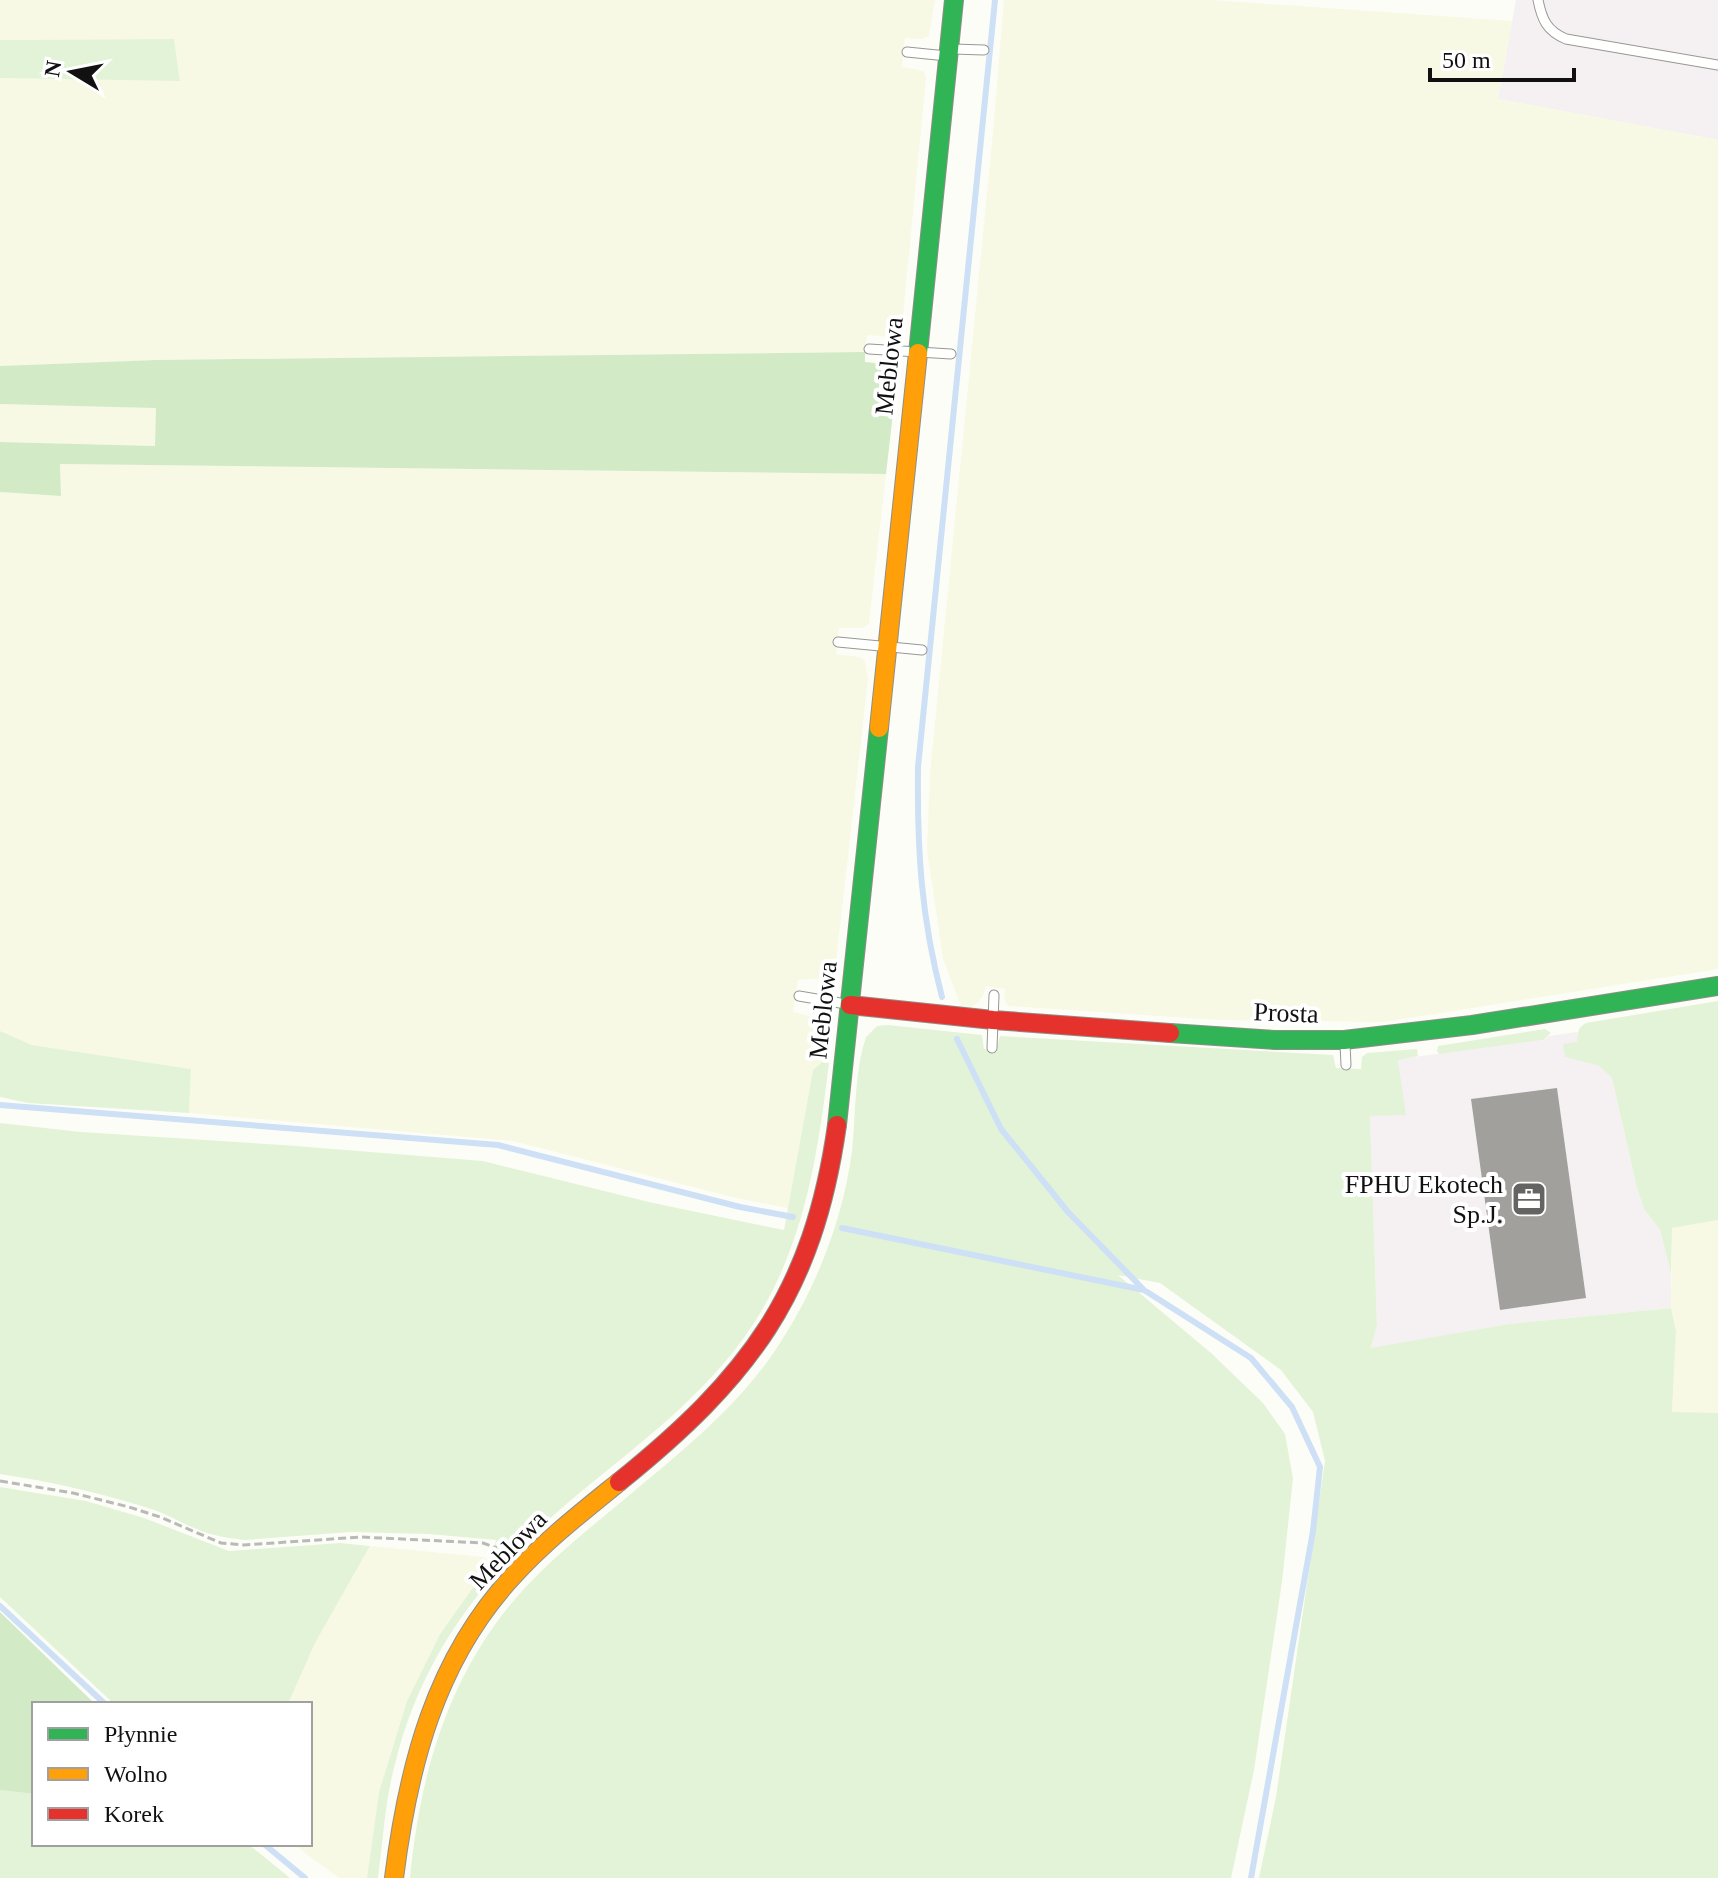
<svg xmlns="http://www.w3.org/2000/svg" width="1718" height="1878" font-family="Georgia,serif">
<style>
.industrial{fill:#f5f0f2}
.farmland{fill:#f7f9e4}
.green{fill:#e3f3d8}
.forest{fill:#d2eac6}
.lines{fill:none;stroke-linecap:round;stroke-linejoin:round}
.stream{stroke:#cee0f6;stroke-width:6}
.building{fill:#a1a09c}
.lane-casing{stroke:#979795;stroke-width:11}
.fast-casing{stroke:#8e8e8b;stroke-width:20}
.slow-casing{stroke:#8e8e8b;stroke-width:20}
.jam-casing{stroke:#8e8e8b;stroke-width:20}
.path{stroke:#b9b9b8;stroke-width:3;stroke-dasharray:8 4;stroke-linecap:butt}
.lane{stroke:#fffffe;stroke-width:9}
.fast{stroke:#30b455;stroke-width:18}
.slow{stroke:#ff9f0a;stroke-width:18}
.jam{stroke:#e5322d;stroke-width:18}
.labels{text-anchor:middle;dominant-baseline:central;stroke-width:8;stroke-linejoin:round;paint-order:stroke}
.street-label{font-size:26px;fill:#111;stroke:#fff}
.poi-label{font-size:26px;fill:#111;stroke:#fff;text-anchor:end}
</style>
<rect width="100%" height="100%" fill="#fdfdf7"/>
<path class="industrial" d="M1516 0H1718V140L1498 99Z
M1577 1032 1578 1042 1565 1057 1599 1066 1612 1078 1637 1188 1644 1209 1660 1230 1671 1274V1308L1509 1324 1371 1349 1377 1325 1370 1116 1405 1114 1398 1059 1543 1040 1549 1036Z"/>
<path class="farmland" d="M0 0H935L929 36 922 39 905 38 902 67 924 71 926 78 902 326 898 333 893 337 867 335 865 352 156 360 0 366V78L180 80 174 39 0 40Z
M1004 0H1211L1512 21 1498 99 1718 140V969L1384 1022 1219 1020 1008 1006 1004 999 1005 989 986 986 983 996 977 1003 970 1008 961 1006 943 959 927 850 930 774 993 132Z
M0 404 156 407 155 446 0 442Z
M60 464 886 474 869 624 862 628H839L836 654 860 657 865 661 868 679 836 962 825 978 798 980 793 1012 822 1019 828 1024 832 1041 830 1055 813 1070 788 1208 736 1198 513 1141 189 1113 191 1069 32 1045 0 1031V492L61 496Z
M1718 1220V1413H1672L1676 1331 1671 1308 1672 1228Z
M370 1546 483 1557 491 1562 440 1634 407 1701 379 1792 367 1878H339L293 1844H310V1704H288L315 1643Z"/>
<path class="green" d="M174 39 180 81 0 78V40Z
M1718 1001V1220L1672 1228 1671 1274 1660 1230 1644 1209 1637 1188 1612 1078 1599 1066 1565 1057 1563 1044 1577 1042C1578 1033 1577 1028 1586 1023Z
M888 1025 982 1035 984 1049 996 1051 1000 1036 1333 1055 1336 1068 1361 1069 1362 1057 1367 1053 1417 1049 1418 1056 1398 1060 1406 1115 1370 1116 1377 1325 1371 1348 1509 1324 1671 1308 1676 1331 1672 1412 1718 1413V1878H1259L1276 1797 1325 1461 1313 1412 1281 1370 1160 1283 1118 1275 1211 1353 1263 1403 1285 1434 1293 1478 1282 1582 1254 1770 1231 1878H410C420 1772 450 1670 523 1590 556 1554 595 1524 632 1493 686 1448 742 1403 780 1343 817 1286 843 1219 852 1151 856 1114 854 1073 866 1037L877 1026Z
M1545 1029 1551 1033 1543 1040 1439 1054 1437 1051 1438 1046Z
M0 1031 32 1045 191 1069 189 1113 28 1103 0 1097Z
M830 1055C819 1144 808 1231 762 1310 719 1383 652 1434 588 1486 495 1562 424 1645 395 1764 385 1801 383 1840 378 1878H367L379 1792 407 1701 440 1634 491 1562 496 1540 429 1534 351 1532 245 1540C229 1538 212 1536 197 1529 183 1524 171 1516 157 1511 106 1494 54 1482 0 1474V1123L81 1132 283 1145 483 1161 653 1203 784 1230 813 1070Z
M0 1487 86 1501 144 1518 229 1551 340 1543 370 1546 315 1643 288 1704H114L0 1597Z
M0 1790 34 1794V1844H248L290 1878H0Z"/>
<path class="forest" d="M865 352V362C879 364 893 362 897 378L886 474 60 464 61 496 0 492V442L155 446 156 408 0 404V366L156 360Z
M0 1612 95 1704H34V1794L0 1790Z"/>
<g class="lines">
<path class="stream" d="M942 997C921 917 917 849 918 767L995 0
M957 1039 1001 1129 1068 1212 1144 1290 1251 1358 1292 1407 1320 1467 1313 1531 1251 1878
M0 1105 498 1145 740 1207 793 1217
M842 1228 1144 1290
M0 1606 105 1704
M264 1844 305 1878"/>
</g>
<path class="building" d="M1557 1088 1586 1298 1500 1310 1471 1099Z"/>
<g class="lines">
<defs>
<path id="lane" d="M1538 0C1542 20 1547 31 1566 39L1718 65
M953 49 984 50
M907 52 947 56
M869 349 951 354
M838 642 922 650
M799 996 846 1004
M1345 1044 1346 1065
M992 1048 994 995"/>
<path id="fast" d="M918 353 954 0
M1170 1033 1275 1040H1344L1472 1025 1718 986
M837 1125 879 728"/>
<path id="slow" d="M879 728 918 353
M394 1878C408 1767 435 1660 513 1576 545 1541 582 1512 619 1482"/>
<path id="jam" d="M850 1005 993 1020 1170 1033
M619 1482C749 1377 813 1294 837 1125"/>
</defs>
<use href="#lane" class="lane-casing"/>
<use href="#fast" class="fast-casing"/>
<use href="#slow" class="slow-casing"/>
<use href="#jam" class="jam-casing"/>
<path class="path" d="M0 1481 73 1493 129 1507 160 1517 221 1543 244 1545 361 1537 483 1543 497 1548"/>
<use href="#lane" class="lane"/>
<use href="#fast" class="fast"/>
<use href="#slow" class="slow"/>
<use href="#jam" class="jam"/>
</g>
<defs>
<symbol id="office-square" viewBox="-11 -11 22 22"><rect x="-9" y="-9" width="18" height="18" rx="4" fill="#646462" stroke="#fff"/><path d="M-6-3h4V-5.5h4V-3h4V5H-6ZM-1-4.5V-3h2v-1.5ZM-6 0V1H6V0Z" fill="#fff"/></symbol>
</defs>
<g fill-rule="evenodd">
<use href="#office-square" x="1509" y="1179" width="40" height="40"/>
</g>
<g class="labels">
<g class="street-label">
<text transform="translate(889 366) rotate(-84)">Meblowa</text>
<text transform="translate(823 1010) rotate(-84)">Meblowa</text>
<text transform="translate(1286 1013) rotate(2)">Prosta</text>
<text transform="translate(508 1550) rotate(-46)">Meblowa</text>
</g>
<g class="poi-label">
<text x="1503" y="1184">FPHU Ekotech<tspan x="1503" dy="30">Sp.J.</tspan></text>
</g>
</g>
<rect x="32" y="1702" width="280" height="144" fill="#ffffff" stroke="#a0a0a0" stroke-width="2"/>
<rect x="48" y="1728" width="40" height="12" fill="#30b455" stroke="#a0a0a0" stroke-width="2"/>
<text x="104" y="1742" font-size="24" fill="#111111">Płynnie</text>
<rect x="48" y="1768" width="40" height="12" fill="#ff9f0a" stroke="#a0a0a0" stroke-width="2"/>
<text x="104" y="1782" font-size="24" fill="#111111">Wolno</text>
<rect x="48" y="1808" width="40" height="12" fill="#e5322d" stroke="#a0a0a0" stroke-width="2"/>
<text x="104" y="1822" font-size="24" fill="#111111">Korek</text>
<g transform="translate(72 72) rotate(280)" stroke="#ffffff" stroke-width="6" paint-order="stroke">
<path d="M0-6L14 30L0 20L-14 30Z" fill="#111111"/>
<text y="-12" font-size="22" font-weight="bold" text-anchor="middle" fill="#111111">N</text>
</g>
<path d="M1430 68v12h144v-12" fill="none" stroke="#111111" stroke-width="4"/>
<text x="1442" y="68" font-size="24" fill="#111111" stroke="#ffffff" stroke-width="6" paint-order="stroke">50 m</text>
</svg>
